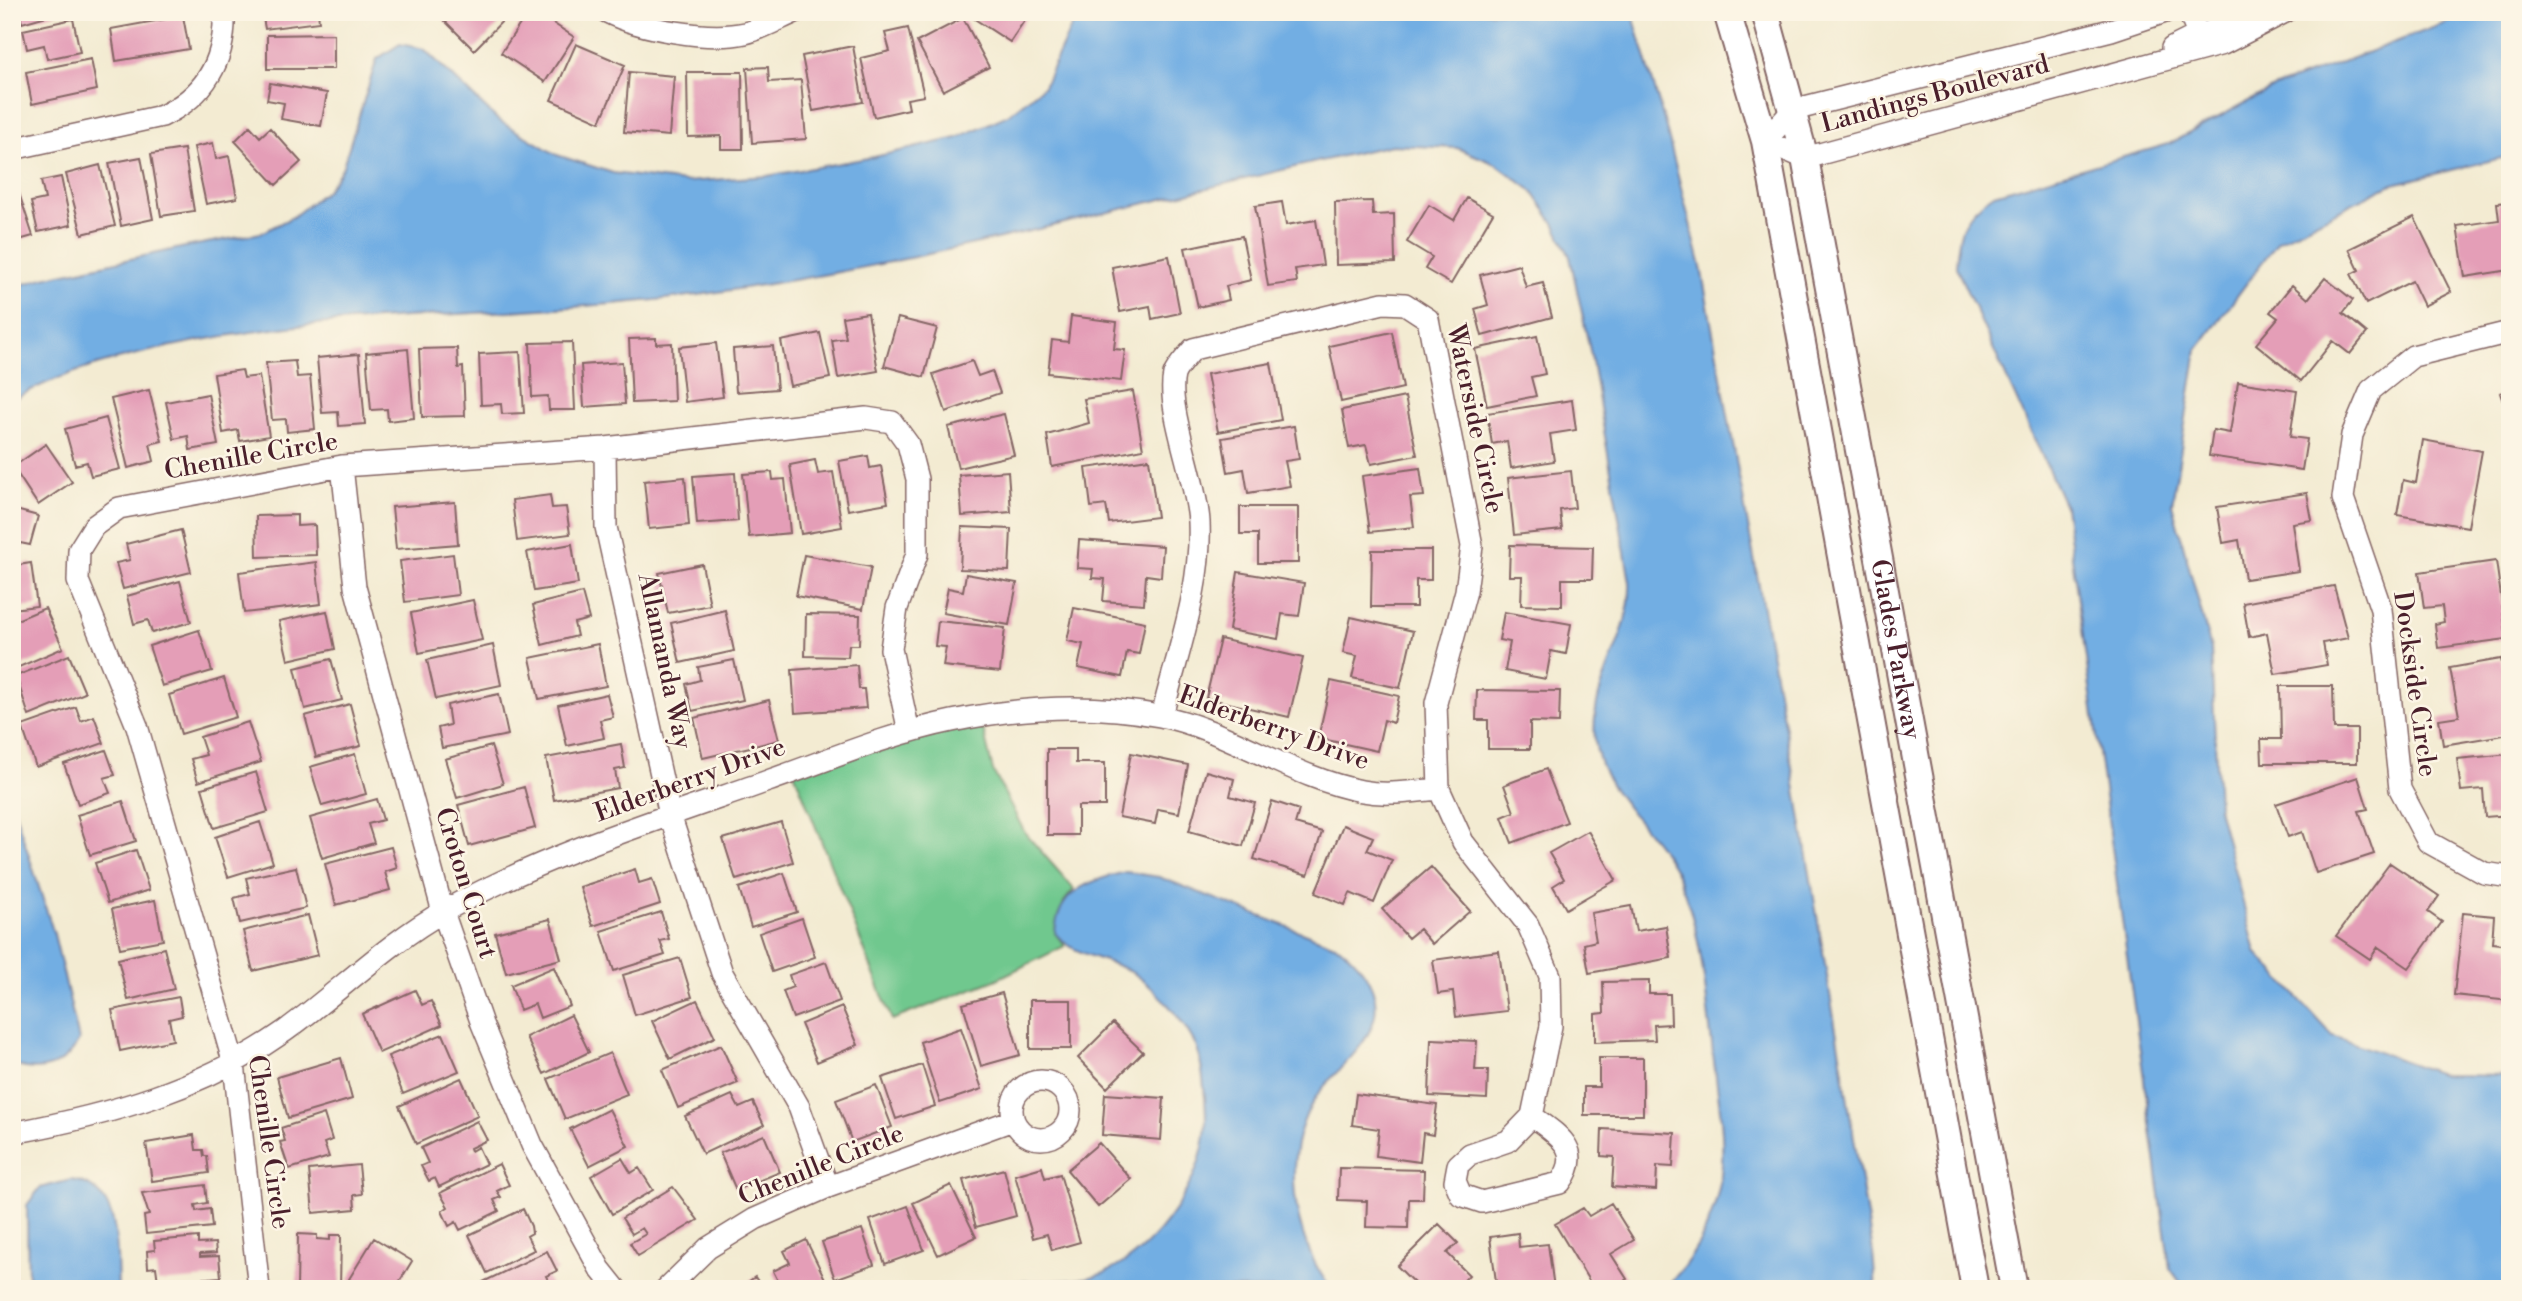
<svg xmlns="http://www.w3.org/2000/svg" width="2522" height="1301" font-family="'Libre Bodoni',serif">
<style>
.green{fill:#70c88e;stroke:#5d745c;stroke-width:2}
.water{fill:#72aee3;stroke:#5e6687;stroke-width:2}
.building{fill:#e49eb7}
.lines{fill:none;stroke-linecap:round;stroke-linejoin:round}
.minor-casing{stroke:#856665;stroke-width:24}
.major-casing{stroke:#856665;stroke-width:30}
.minor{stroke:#fff;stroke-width:21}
.major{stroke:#fff;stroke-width:26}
.labels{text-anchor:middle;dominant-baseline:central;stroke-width:5;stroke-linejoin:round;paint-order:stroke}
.street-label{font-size:26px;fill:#4a1f2b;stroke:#fcf5e5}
</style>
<rect width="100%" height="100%" fill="#fcf5e5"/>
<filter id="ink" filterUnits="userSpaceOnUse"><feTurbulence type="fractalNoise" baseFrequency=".0143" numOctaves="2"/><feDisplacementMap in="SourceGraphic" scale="14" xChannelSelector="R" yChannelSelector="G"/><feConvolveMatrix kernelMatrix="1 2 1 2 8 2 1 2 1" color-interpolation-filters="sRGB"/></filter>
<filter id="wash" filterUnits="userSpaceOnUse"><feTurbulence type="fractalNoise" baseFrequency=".00686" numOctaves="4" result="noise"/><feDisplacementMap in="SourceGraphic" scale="28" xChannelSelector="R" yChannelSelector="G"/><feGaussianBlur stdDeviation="1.57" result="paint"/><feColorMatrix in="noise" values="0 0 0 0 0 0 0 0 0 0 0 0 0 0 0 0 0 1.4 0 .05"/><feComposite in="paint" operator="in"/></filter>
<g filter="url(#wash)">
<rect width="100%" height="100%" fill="#f3ebd2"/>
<path class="green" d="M980 716 993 771 1025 833 1074 889 1064 902 1055 933 1065 946 995 980 892 1020 794 772Z"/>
<path class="water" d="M1078 12H1632L1664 120 1701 267 1795 784 1873 1252 1876 1289H1664C1693 1261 1711 1226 1719 1188 1728 1141 1717 1092 1712 1045 1705 990 1702 931 1679 879 1658 830 1601 796 1595 740 1589 680 1632 640 1630 582L1591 355 1570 257 1554 223 1531 190 1496 164 1457 148 1392 145C1182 190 976 252 763 285 724 291 684 298 644 301 486 317 328 312 172 346 118 358 61 372 12 400V288L43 278 185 247 261 233 293 217 327 190 342 169 377 59 400 44 424 49 498 120 557 155 613 173 685 182 767 176 874 157 957 138 1008 115 1044 86Z
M2475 12H2510V156L2389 185 2278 241 2197 350 2172 504 2211 648 2218 808 2256 952 2333 1036 2443 1075 2510 1076V1289H2185L2170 1268 2065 506 1956 267C1958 230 1963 214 1994 194L2169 144 2273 88Z
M12 803 54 934 79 1040C65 1067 40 1075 12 1064Z
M1126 872 1159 877 1340 947C1365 966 1386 999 1370 1030 1358 1056 1331 1074 1316 1097 1279 1154 1292 1237 1331 1289H974C1014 1275 1055 1287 1095 1276 1148 1262 1199 1188 1205 1135 1208 1115 1203 1064 1196 1046 1190 1033 1178 1016 1169 1006 1159 995 1146 981 1133 973 1108 958 1074 957 1055 933 1057 891 1090 880 1126 872Z
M71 1180C123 1186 116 1250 118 1289H28L27 1205 40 1188Z"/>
<g id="blocks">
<path class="building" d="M19 12H57V13L22 23Z
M262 12H318L319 22 265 29Z
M436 12H511L474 50Z
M528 12H536L574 37 545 82 501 53Z
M964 12H1030L1010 42Z
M183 16 189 49 116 61 111 29Z
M963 18 989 67 943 91 917 42Z
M73 19 80 52 47 59 44 45 27 49 23 30Z
M908 28 924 96 907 99 909 109 874 117 861 58 890 51 885 33Z
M334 34V69H267V35Z
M576 44 625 65 600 122 551 100Z
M853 46 863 102 813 111 802 56Z
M91 59 97 90 32 104 26 72Z
M768 67 769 82 801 80 806 139 752 143 747 68Z
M629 72 674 76 669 136 624 132Z
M687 72H742L743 149H721V136L688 137Z
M270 83 327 93 321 126 281 119 284 103 267 100Z
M250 126 260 137 270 128 301 162 276 185 235 141Z
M213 143 216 159 229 156 237 198 206 204 194 147Z
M184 149 194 211 161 216 151 154Z
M141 157 153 219 121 226 109 163Z
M100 165 115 226 82 234 66 174Z
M61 177 71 225 38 232 31 202 45 199 41 181Z
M17 187 33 236 12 242V188Z
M1467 198 1493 213 1451 284 1425 269 1432 257 1407 242 1429 205 1454 220Z
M1372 201 1373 215 1394 214 1395 263 1336 265 1335 202Z
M1282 202 1286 225 1316 220 1323 265 1295 269 1297 282 1268 286 1255 206Z
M2510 202V270L2465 277 2457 226 2499 220 2497 203Z
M2414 217 2451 292 2424 306 2412 281 2366 304 2351 274 2359 270 2349 249Z
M1242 236 1251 280 1226 286 1229 300 1198 307 1185 248Z
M1169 256 1180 313 1152 319 1150 306 1120 312 1112 267Z
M1519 265 1526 287 1543 283 1552 317 1482 336 1475 309 1488 305 1480 275Z
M2325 278 2353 300 2343 313 2367 333 2350 354 2333 341 2301 381 2256 344 2278 318 2270 312 2292 285 2308 299Z
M868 313 878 371 838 378 832 340 846 338 842 317Z
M1071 316 1117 322 1114 349 1125 350 1121 381 1048 373 1052 340 1068 342Z
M898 318 937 328 924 377 884 366Z
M1392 332 1403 388 1341 402 1329 346Z
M820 333 830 378 790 386 781 341Z
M1537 336 1545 374 1531 377 1536 396 1487 406 1475 349Z
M656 338V344L672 343 674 401 632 403 629 339Z
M572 342 575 410H549L548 396 532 397 530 343Z
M716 343 723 397 685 402 679 347Z
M773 346 777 389 736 392 733 349Z
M457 348 458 368 463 367 465 416 422 417 419 349Z
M408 349 414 418 388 421 387 409 371 410 366 353Z
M520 352 524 413 502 414 501 404 481 405 479 354Z
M359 354 365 424 339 426 338 412 322 413 317 358Z
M295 361 297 377 310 376 315 429 287 432 286 419 272 420 266 363Z
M972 361 978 376 992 371 1000 393 946 412 933 374Z
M622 362 625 404 584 407 581 365Z
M1271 363 1281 420 1218 432 1207 374Z
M242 370 244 378 259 376 269 436 240 441 238 430 223 433 214 374Z
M2238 382 2297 391 2290 437 2307 439 2302 470 2209 456 2213 430 2230 433Z
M2510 389V418L2509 419 2500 393Z
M149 390 162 441 150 444 154 461 128 468 111 399Z
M1133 391 1143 449 1052 467 1047 435 1089 423 1084 399Z
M208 394 218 445 190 450 188 436 174 439 166 402Z
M1405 397 1417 455 1371 464 1366 445 1349 448 1342 410Z
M1572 400 1576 430 1550 434 1554 461 1511 468 1507 441 1492 444 1487 413Z
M1004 414 1014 455 958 468 948 427Z
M106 418 120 469 91 476 87 462 75 465 65 429Z
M1294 426 1299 459 1285 461 1290 486 1248 493 1244 469 1228 472 1222 438Z
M2423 440 2482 451 2468 527 2397 515 2403 480 2416 483Z
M46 444 72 482 38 505 13 467Z
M868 456 870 468 881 466 888 503 848 510 839 461Z
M1149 459 1157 517 1109 523 1106 505 1091 507 1086 468Z
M815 460 818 474 833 472 842 527 801 534 790 465Z
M1420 468 1424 496 1410 497 1414 527 1370 532 1362 476Z
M1008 471 1011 512 962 516 959 475Z
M1571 471 1575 508 1560 510 1562 530 1514 535 1508 478Z
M772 472 773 480 785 479 790 533 749 537 743 474Z
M735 473 738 521 697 524 693 476Z
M685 477 689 525 649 529 644 481Z
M2307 493 2312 520 2292 523 2299 571 2245 579 2239 540 2223 543 2217 507Z
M550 495 552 508 566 507 570 534 517 541 512 500Z
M455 502 458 544 396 549 392 507Z
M1240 507H1298V563H1258V534H1240Z
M12 509 38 516 30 545 20 543 17 554 12 552Z
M297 515V526L315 525 316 555 257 557 256 516Z
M962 527 1011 529 1009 571 960 569Z
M181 530 191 572 123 589 116 563 130 560 126 544Z
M1079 540 1163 546 1161 577 1146 575 1144 604 1103 601 1105 579 1092 578 1093 569 1077 568Z
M572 544 578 584 534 591 527 552Z
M1510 545 1593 547 1592 579H1562V606L1521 605 1522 576H1509Z
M1372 550H1431V580H1416V607H1371Z
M453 554 458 595 405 602 400 561Z
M804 555 871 567 863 609 796 596Z
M2496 561 2507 639 2438 648 2435 624 2444 622 2442 606 2424 608 2419 572Z
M316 562 321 604 244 613 239 572Z
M31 563 37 606 12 609V566Z
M702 564 710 605 668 613 659 573Z
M1238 572 1304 583 1299 616 1282 614 1278 639 1229 630Z
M966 574 1017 583 1009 625 943 613 948 588 963 591Z
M180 581 191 622 152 633 148 620 134 624 127 596Z
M2334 586 2348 638 2323 643 2327 665 2275 674 2267 633 2249 637 2243 603Z
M582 593 589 619 574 623 577 636 542 645 533 605Z
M473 600 482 640 419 653 411 613Z
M45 608 63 648 12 670V622Z
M1074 608 1145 622 1139 654 1127 652 1122 677 1078 668 1083 644 1067 641Z
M725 610 734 651 680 663 671 623Z
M327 611 335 649 288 660 279 621Z
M1504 612 1571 624 1566 654 1551 651 1546 679 1505 671 1510 642 1499 640Z
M806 614 860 615 859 645H849L848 657 805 656Z
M1351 617 1413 631 1400 688 1352 678 1357 656 1343 653Z
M938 621 1005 628 1000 672 943 666 946 647 935 646Z
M199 630 212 671 162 686 149 646Z
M1220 639 1303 658 1289 717 1206 698Z
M598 644 606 686 539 699 530 658Z
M493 645 501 685 436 699 427 660Z
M69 655 85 693 29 716 16 676Z
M331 659 342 700 305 709 295 668Z
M2501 659 2504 672 2510 671V734L2443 745 2439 719 2459 716 2450 668Z
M734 660 743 700 692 711 686 684 700 680 698 667Z
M857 665 859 689H864L866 708 795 713 792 670Z
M224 678 236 717 181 734 169 695Z
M1331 681 1399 696 1393 723 1384 720 1377 751 1318 738Z
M2280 686H2333L2334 729H2357V763H2262L2261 739H2281Z
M1477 690 1560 691 1559 723 1530 722V749H1488V720H1476Z
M499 694 508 735 442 748 438 728 450 725 447 705Z
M607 694 613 717 600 720 604 738 567 746 558 705Z
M769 700 779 740 703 758 694 718Z
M350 704 361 746 316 757 305 716Z
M76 707 81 721 94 716 104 743 36 767 22 726Z
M248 722 261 762 198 782 191 759 206 755 200 737Z
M621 744 625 768 615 770 618 788 554 800 546 758Z
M491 746 503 784 457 798 445 759Z
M1047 749H1076V763H1105V806H1078V835H1047Z
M106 750 115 775 104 778 110 793 78 804 64 764Z
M1131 753 1188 765 1179 813 1158 809 1155 824 1119 817Z
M355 754 366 794 322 806 310 767Z
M2510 754V815L2485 817 2483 789 2461 791 2457 759Z
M1546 769 1567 822 1512 843 1502 817 1514 812 1504 785Z
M1206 771 1234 779 1230 796 1255 803 1243 846 1189 831Z
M256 772 268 812 214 828 202 788Z
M2358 777 2368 809 2359 811 2374 854 2316 873 2302 832 2288 837 2276 804Z
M524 787 535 828 469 846 458 805Z
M377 799 383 820 368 824 374 843 322 858 310 818Z
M123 801 136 841 90 855 77 815Z
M1272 801 1299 810 1295 824 1322 832 1308 875 1254 859Z
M260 822 273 863 228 877 215 837Z
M781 822 793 862 736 880 723 839Z
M1343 825 1373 837 1367 850 1392 860 1374 903 1350 893 1345 905 1315 893Z
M1588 831 1616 880 1566 909 1553 886 1564 879 1549 853Z
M391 847 397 868 385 872 390 890 336 905 325 864Z
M136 850 149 890 108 903 95 863Z
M2390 863 2439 896 2428 912 2442 922 2409 968 2378 947 2370 959 2336 936Z
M296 867 306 908 240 923 234 898 250 894 246 878Z
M1431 867 1470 911 1432 944 1419 929 1408 938 1382 909Z
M635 869 639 883 652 879 660 904 593 926 580 887Z
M784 873 797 912 751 927 739 888Z
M155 900 163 940 120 948 112 909Z
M1631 906 1636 931 1666 926 1671 958 1589 973 1584 944 1596 941 1591 913Z
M661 912 669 939 660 941 665 955 614 971 601 931Z
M2463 913 2494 916 2492 943 2510 945V1001L2454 995Z
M308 915 318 955 253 971 243 931Z
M802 918 815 957 772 972 759 933Z
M550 919 561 959 506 973 495 933Z
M164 948 174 989 128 1000 118 959Z
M1499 951 1507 1011 1456 1017 1453 992 1438 994 1433 960Z
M680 958 692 997 635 1015 623 975Z
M826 962 840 1001 793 1018 783 991 793 987 789 975Z
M554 967 570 1006 540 1018 535 1004 520 1010 511 985Z
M1649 981V994H1670L1671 1024 1654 1025 1655 1040 1595 1042V1014L1604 1013 1603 982Z
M415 990 422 1005 431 1001 442 1025 379 1053 362 1014Z
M1002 993 1020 1055 981 1066 963 1004Z
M179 997 182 1016 169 1019 173 1040 120 1051 112 1010Z
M697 1000 715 1037 670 1059 652 1021Z
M1030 1000H1071V1049H1030Z
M842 1007 858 1045 817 1062 801 1024Z
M571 1015 589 1052 544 1074 526 1037Z
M1113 1023 1143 1052 1107 1088 1078 1058Z
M961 1028 982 1089 940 1103 920 1042Z
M443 1034 459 1071 403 1094 388 1056Z
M1431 1039 1477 1041 1475 1070H1488L1487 1099 1429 1096Z
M721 1045 738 1083 678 1108 662 1070Z
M610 1053 627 1094 565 1119 548 1079Z
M341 1058 352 1099 288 1118 277 1077Z
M1599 1058H1643V1115H1584V1087H1599Z
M922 1065 935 1106 896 1119 882 1078Z
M461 1078 478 1116 416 1144 399 1106Z
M876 1085 892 1127 852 1142 836 1100Z
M1105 1094 1164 1098 1161 1140 1102 1135Z
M1356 1094 1437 1105 1433 1135 1423 1133 1420 1162 1376 1156 1379 1129 1352 1125Z
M732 1095 739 1108 753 1102 764 1125 703 1154 685 1116Z
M609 1109 628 1146 589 1166 570 1129Z
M324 1114 332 1140 324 1143 329 1157 289 1169 280 1142 285 1141 281 1128Z
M477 1121 487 1140 470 1148 471 1151 478 1147 486 1164 439 1187 435 1178 429 1181 421 1166 428 1163 421 1148Z
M1602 1129 1675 1133 1673 1167 1657 1166 1656 1190 1612 1187 1614 1157 1601 1156Z
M194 1135 196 1150H203L204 1156H207L209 1173 152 1181 146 1143Z
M764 1135 780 1172 736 1190 720 1153Z
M1099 1143 1131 1179 1098 1207 1067 1170Z
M622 1158 631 1173 639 1168 653 1190 612 1214 591 1176Z
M499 1164 509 1185 497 1191 501 1197 494 1200 499 1211 460 1230 456 1222 449 1226 442 1211 448 1207 440 1193Z
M359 1165 362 1194 354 1195 355 1209 313 1213 309 1170Z
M1042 1167 1045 1178 1060 1174 1080 1242 1052 1250 1047 1234 1033 1238 1015 1175Z
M1339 1168 1424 1170 1423 1199H1409L1408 1228 1366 1227 1367 1201 1338 1200Z
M1004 1169 1016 1216 976 1227 963 1180Z
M205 1185 207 1203 195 1205 196 1211 210 1209 212 1227 146 1234 144 1216 149 1215 142 1193Z
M951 1185 976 1237 938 1255 913 1203Z
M673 1187 698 1220 638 1256 630 1243 646 1234 642 1228 632 1234 622 1218Z
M1611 1203 1634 1240 1611 1254 1627 1279 1611 1289H1594L1555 1224 1583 1208 1589 1216Z
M908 1206 924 1250 885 1264 870 1220Z
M523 1209 531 1226 532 1233 527 1236 534 1250 487 1273 469 1235Z
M1439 1224 1458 1243 1447 1253 1469 1275 1456 1289H1420L1397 1266Z
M862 1229 874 1265 835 1279 822 1242Z
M1518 1233 1519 1247 1548 1244 1554 1288 1497 1289 1490 1237Z
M298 1234 317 1235V1239L330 1240V1235H341L340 1289H297Z
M198 1237V1244L215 1243 216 1253 200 1254V1257L219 1256 221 1277 158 1282 156 1267 148 1268 147 1251 155 1250 154 1241Z
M374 1238 412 1261 395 1289H360L349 1279Z
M806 1240 830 1289H782L773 1271 790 1263 784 1251Z
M547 1251 557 1271 546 1276 551 1286 545 1289H486L483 1282Z
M755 1277 763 1289H738Z"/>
</g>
</g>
<g filter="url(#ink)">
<use href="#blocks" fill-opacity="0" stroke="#856665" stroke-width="2"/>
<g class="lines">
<defs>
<path id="minor" d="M607 12C640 29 708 41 745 33 762 29 779 19 795 12
M2165 12 2111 30 1793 110 1765 141 1805 158 2223 44 2285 12
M2189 12 2198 35
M2172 48 2198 35 2250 19
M12 149 162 116C205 96 226 60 224 12
M2510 332 2413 356 2371 390 2352 435 2343 498 2381 609 2400 789 2428 842 2484 873 2510 877
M605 448 606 527 670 815 722 973 799 1107 828 1187
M342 466 355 587 443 912 482 1024 532 1145 600 1269 616 1289
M1162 716C1177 653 1202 588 1199 522 1197 481 1166 408 1174 375 1177 366 1187 357 1193 349L1383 303 1405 304 1428 319 1472 546 1466 591 1436 703 1439 789 1463 842 1528 925 1550 976 1551 1026 1532 1116 1508 1141 1470 1154 1458 1165 1455 1181 1461 1195 1482 1202 1560 1183C1585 1150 1558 1135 1532 1116
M1012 1110a29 29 0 1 1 58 0a29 29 0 1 1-58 0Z
M12 1133C109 1115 203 1089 285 1031 339 992 387 943 446 910 547 854 659 819 768 781 828 760 889 734 952 721 1019 707 1092 703 1160 716 1228 729 1294 779 1362 791 1388 796 1413 791 1439 789
M259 1289 234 1064 137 726 78 581 79 550 94 526 119 508 342 466 605 448 866 418 892 422 908 444 917 479V554L897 608 891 649 909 732
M666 1289 708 1248 755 1219 828 1187 1013 1120"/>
<g id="major">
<path d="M1727 12 1765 141 1975 1289"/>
<path id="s1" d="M1765 12 1805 158 2014 1289"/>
</g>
</defs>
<use href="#minor" class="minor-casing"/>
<use href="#major" class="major-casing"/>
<use href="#minor" class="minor"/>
<use href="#major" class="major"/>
</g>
</g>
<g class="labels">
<g class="street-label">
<text transform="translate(1935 94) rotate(-15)">Landings Boulevard</text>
<text transform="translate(1475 419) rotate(78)">Waterside Circle</text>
<text transform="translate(251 456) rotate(-10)">Chenille Circle</text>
<text stroke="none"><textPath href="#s1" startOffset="651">Glades Parkway</textPath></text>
<text transform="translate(665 661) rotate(78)">Allamanda Way</text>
<text transform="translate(2415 684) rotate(82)">Dockside Circle</text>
<text transform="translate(1274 728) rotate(20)">Elderberry Drive</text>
<text transform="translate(690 780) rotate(-20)">Elderberry Drive</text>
<text transform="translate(466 883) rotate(73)">Croton Court</text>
<text transform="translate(269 1142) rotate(82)">Chenille Circle</text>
<text transform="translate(821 1165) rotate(-22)">Chenille Circle</text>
</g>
</g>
<rect width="2522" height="1301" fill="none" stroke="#fcf5e5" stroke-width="42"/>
</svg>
